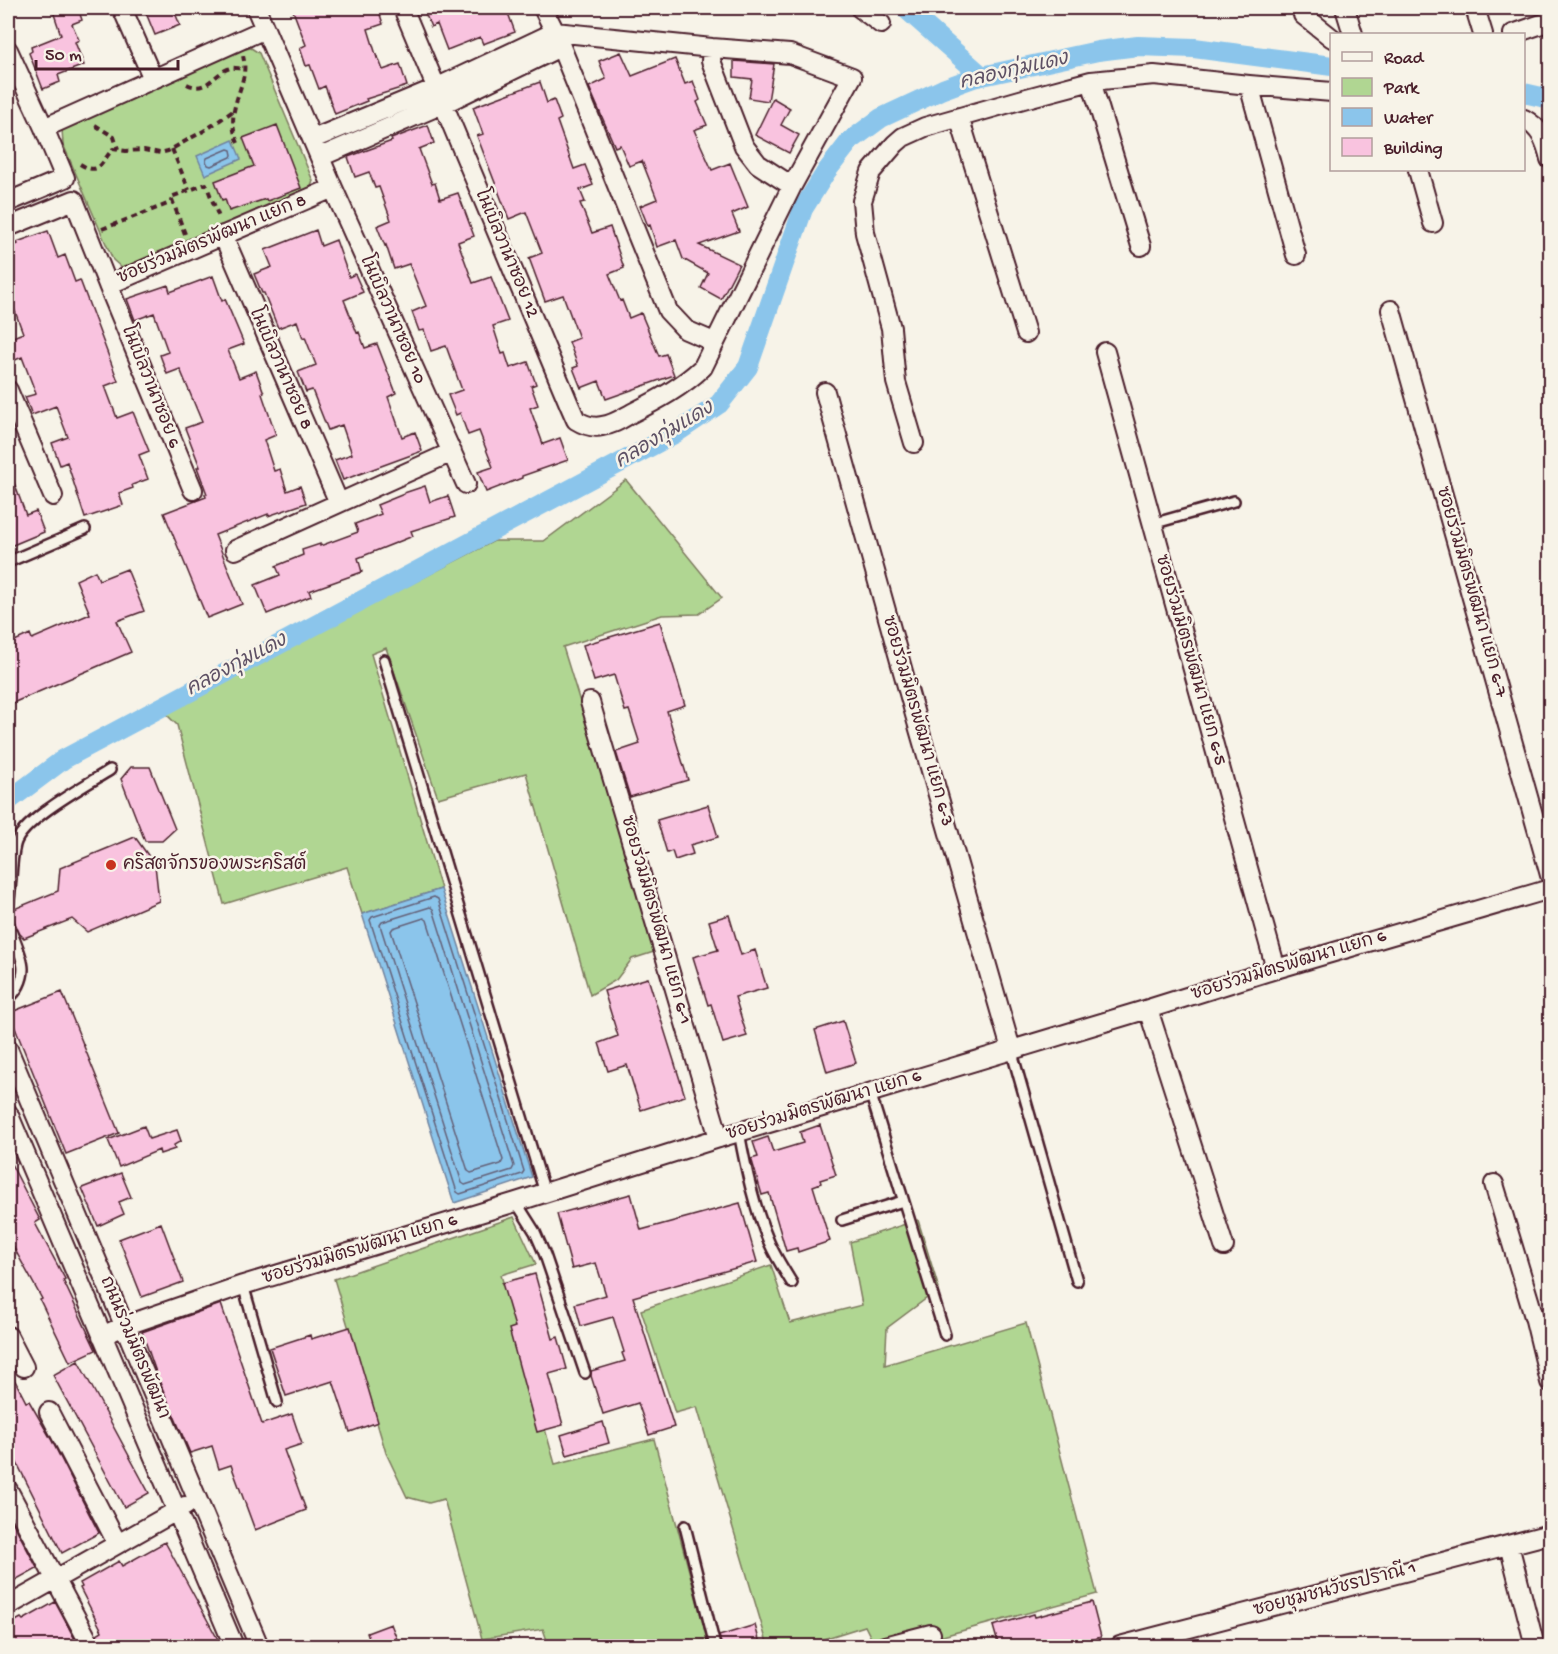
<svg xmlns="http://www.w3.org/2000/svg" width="1558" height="1654" font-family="'Gochi Hand','Playpen Sans Thai',sans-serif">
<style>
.green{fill:#b0d692;stroke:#7d7a5e;stroke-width:1.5}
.water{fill:#8bc5eb;stroke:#71839e;stroke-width:1.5}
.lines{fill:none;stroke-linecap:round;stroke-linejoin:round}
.shore{stroke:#646178;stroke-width:1.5}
.canal{stroke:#8bc5eb;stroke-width:20}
.building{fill:#f9c3df;stroke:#4a1f2b;stroke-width:1.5}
.service-casing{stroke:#4a1f2b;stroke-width:14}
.minor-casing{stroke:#4a1f2b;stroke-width:22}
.path{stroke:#4a1f2b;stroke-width:4;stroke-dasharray:6 4.5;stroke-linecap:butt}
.service{stroke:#f7f3e8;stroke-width:9}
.minor{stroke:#f7f3e8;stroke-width:18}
.poi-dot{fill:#c8321e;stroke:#f7f3e8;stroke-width:2}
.labels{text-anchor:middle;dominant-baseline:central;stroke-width:5;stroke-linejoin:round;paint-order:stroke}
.street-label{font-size:18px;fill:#4a1f2b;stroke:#f7f3e8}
.poi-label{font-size:18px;fill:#4a1f2b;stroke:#f7f3e8;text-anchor:start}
.water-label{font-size:20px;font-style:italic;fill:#5e5165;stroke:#f7f3e8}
</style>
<rect width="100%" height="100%" fill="#f7f3e8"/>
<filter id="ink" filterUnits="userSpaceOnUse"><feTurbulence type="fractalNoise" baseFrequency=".0167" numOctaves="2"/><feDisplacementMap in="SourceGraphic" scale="12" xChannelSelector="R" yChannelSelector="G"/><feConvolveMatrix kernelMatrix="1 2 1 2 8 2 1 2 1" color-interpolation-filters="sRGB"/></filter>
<g filter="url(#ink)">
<path class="green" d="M251 48 259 53 313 181 309 192 122 268 113 260 63 144 62 129 230 52Z
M626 480 722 598 699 614 662 615 563 647 657 951 632 959 616 980 590 995 526 773 438 798 386 648 371 654 441 889 362 914 347 867 224 904 177 725 164 712 494 541H544Z
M514 1217 536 1264 501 1275 555 1464 654 1439 709 1646H549L543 1629 482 1639 444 1499 429 1503 407 1497 386 1453 334 1279Z
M918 1220 939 1289 887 1328 885 1365 1026 1323 1097 1594 906 1646H875L865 1626 801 1646H768L697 1407 675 1413 641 1310 771 1265 790 1323 862 1305 850 1242Z"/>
<path class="water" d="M233 140 241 159 205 175 197 156Z
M441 889 532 1177 454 1203 362 914Z"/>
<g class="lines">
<path class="shore" d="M228 149 231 150 232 155 231 157 211 166 208 165 206 161 207 158Z
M434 897 438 899 524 1171 522 1174 460 1194 457 1192 370 920 372 917Z
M430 907 433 909 514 1166 512 1170 465 1185 462 1183 380 925 382 922Z
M424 918 427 920 503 1160 501 1164 471 1173 468 1171 391 931 393 928Z"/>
<path class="canal" d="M905 8 982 76
M1524 93 1550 99
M8 801 64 759 676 433 719 404 748 367 803 209 826 172 850 141 881 118 943 89 973 78 1098 51 1138 46 1194 48 1332 66"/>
</g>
<path class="building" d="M52 8H78L82 20 72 24 79 40 75 42 84 65 58 75 60 82 43 89 29 53 32 51 31 47 61 35Z
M144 8H173L180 25 155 35Z
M292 8H378L383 24 368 29 377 58 378 57 383 70 400 64 407 86 366 99 367 101 335 114 325 86 319 89 310 65 306 66 300 48 306 45Z
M423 8H501L503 14 508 13 515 32 483 44 480 37 447 50 437 24 431 27Z
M621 52 632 76 675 59 685 84 693 81 700 100 697 102 707 125 694 130 712 170 730 163 748 207 732 214 739 231 699 245 739 264 721 299 701 288 708 273 683 259 676 240 657 247 650 225 648 226 640 206 657 199 642 161 629 166 620 145 615 147 589 87 606 79 599 61Z
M734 61 774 64 768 101 749 98 752 79 734 77Z
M540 82 547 103 554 100 561 119 557 121 574 169 585 165 593 185 580 190 585 202 580 203 592 233 610 227 624 268 609 274 620 301 622 300 629 318 641 313 659 356 666 354 674 375 606 399 599 381 581 388 573 368 578 366 569 342 579 338 563 295 545 301 529 258 542 253 526 212 509 219 477 136 483 134 473 107Z
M773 98 790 108 781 125 799 135 789 153 755 135Z
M277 125 301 188 267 201 266 199 229 211 225 199 222 200 215 181 254 166 243 138Z
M428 125 434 143 419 149 432 184 435 183 440 199 458 193 474 236 458 242 473 283 491 277 508 321 493 326 502 354 505 353 510 368 528 362 536 384 531 386 538 405 530 408 543 444 560 438 568 460 522 476V478L486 492 478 472 493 467 479 431 468 435 460 413 456 415 448 395 462 390 446 346 431 351 424 330 419 331 412 312 426 306 409 264 394 269 386 245 385 246 377 226 391 220 379 187 375 188 369 172 355 177 348 157 392 141 391 139Z
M316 230 321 246 336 240 349 277 355 274 363 292 344 300 357 333 359 332 365 348 377 344 396 393 388 397 402 437 415 432 422 451 343 480 335 460 352 454 342 425 328 430 312 390 306 392 298 372 316 365 305 337 303 338 297 321 278 328 264 293H262L254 274 272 267 265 250Z
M48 231 58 258 65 255 75 282 80 280 118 381 105 386 117 418 133 412 149 451 139 455 148 479 132 485 133 488 119 493 123 505 85 518 67 462 60 465 52 443 68 437 56 406 32 415 25 397 36 394 22 357 13 361 8 347V339L23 333 8 292V248L18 244 17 242Z
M213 276 222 301 225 299 244 344 228 350 239 378 256 371 264 393 262 394 276 435 264 440 274 471 280 469 287 491 300 486 306 503 268 516V514L215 535 242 604 207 618 164 513 206 497 205 494H207L197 467H200L185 428 202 422 180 369 167 374 160 355 168 352 154 313 135 320 127 299 168 285 170 292Z
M8 469H9L26 515 36 511 44 532 8 547Z
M425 486 430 502 448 496 455 517 411 531 413 536 358 558 362 572 309 591 311 596 267 614 255 585 280 575 276 566 303 555 302 550 320 544V546L358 532 355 524 381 514 377 505 404 494V493Z
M127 569 144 611 117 621 131 652 8 705V644L30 634 32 639 90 614 76 580 95 571 99 580Z
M660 622 685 705 667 711 688 780 630 797 616 752 640 744 629 710 625 711 614 675 594 681 583 645Z
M131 767H150L175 829 162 841H145L121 779Z
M708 805 718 837 690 845 693 854 675 860 672 851 667 853 657 820Z
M135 837 155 865 159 901 87 932 72 919 24 938 20 934 12 917 14 909 58 891 60 868Z
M729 915 741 955 755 950 767 988 735 997 747 1036 723 1043 711 1004 708 1005 693 957 718 950 709 921Z
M648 978 685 1096 641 1110 627 1065 608 1071 599 1043 618 1036 604 991Z
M62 992 119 1133 66 1154 9 1013Z
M843 1021 856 1063 827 1072 815 1030Z
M820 1125 836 1175 820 1180 821 1183 813 1186 830 1241 798 1252 797 1248 786 1251 769 1193 762 1195 752 1161 751 1159 758 1157 753 1142 768 1137 773 1152 803 1143 800 1132Z
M144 1126 149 1139 177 1130 181 1141 174 1145 175 1149 160 1154 159 1150 119 1167 108 1140Z
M8 1158 40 1220 35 1223 65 1279 63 1280 96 1350 70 1362 40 1300 42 1299 8 1237Z
M121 1173 131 1197 119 1202 124 1214 98 1226 82 1188Z
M631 1194 641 1230 740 1203 757 1262 633 1297 674 1427 649 1435 638 1403 603 1414 591 1376V1371L625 1361 622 1353 624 1352 613 1317 581 1326 575 1304 606 1295 596 1263 572 1269 557 1214Z
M161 1223 183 1282 142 1297 119 1239Z
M535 1274 553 1339 558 1337 567 1369 549 1374 563 1425 537 1432 509 1329 515 1327 502 1283Z
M221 1304 262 1424 292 1414 302 1444 284 1450 306 1510 255 1530 231 1465 219 1469 212 1446 190 1453 158 1378 142 1332Z
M350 1327 378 1422 350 1432 333 1381 286 1396 270 1348 310 1335 311 1339Z
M78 1361 149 1493 124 1507 53 1375Z
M8 1367 26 1402 29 1401 51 1439 99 1533 62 1553 8 1445Z
M603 1422 609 1443 567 1455 561 1435Z
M8 1513 37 1568 8 1584Z
M165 1542 222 1647H102L97 1634 102 1631 80 1588 82 1587 80 1583 119 1561 122 1566Z
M55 1602 79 1647H8V1625L21 1618 23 1620Z
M1092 1602 1101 1637 1067 1647H999L993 1626 1034 1614 1035 1617Z
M391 1624 400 1647H372L367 1633Z
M755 1625 761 1647H722L719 1636Z"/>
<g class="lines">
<defs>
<path id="service" d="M1152 524 1234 501
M8 562 85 529
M384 660 545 1193
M8 906C12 886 10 865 15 845 21 820 88 784 110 770
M8 922C12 936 23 955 23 969 23 979 17 993 8 998
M1011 1049 1077 1281
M870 1092 945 1335
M739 1132C746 1170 754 1207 769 1242 775 1256 784 1270 792 1283
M516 1202 535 1232 545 1255 585 1373
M842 1220 903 1201
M243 1285 277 1402
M685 1526 715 1646"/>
<path id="minor" d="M122 8 153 79
M256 8 333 188 466 484
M543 8 555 32 668 311 686 330 714 342
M860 8 881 24
M1345 8 1353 34
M1475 8 1483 34
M1303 15 1332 38
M1513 34 1550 21
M712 48 711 61 744 146 758 164 792 186
M8 50 44 128
M1091 81 1141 246
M1249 85 1296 255
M959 117 1026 333
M1524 119C1541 128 1546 142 1550 159
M313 139 436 88 555 32 712 48 790 54 852 77 792 186 703 367C682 387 658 400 632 413 623 418 613 425 602 426 593 428 584 425 576 420L569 404 403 8
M320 157 443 104 560 47
M1418 170 1433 223
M8 202 65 178 44 128 265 29
M8 227 74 200 108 285 333 188
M223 235 339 503
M108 285 193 490
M1391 310 1550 875
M1105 352 1276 969
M8 390 53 496
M825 392 917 722 1011 1049
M914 443 896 382 891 328 865 233 862 201 871 172 895 144 903 137 925 127 1027 98 1091 81 1154 75 1249 85 1332 92
M235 550 452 452
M590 702 719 1138
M1148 1009 1224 1246
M8 1049 259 1646
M8 1113 234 1646
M1494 1184 1535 1320 1550 1382
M8 1336 24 1367
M102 1336 124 1326 243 1285 516 1202 719 1138 1148 1009 1276 969 1550 889
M49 1412 117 1543
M8 1490 91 1646
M1509 1545 1535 1646
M8 1606 185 1506
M885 1646 931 1634
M1120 1646 1550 1534"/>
</defs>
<use href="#service" class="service-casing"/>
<use href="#minor" class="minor-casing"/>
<path class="path" d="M187 84C207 94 214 73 230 68 234 67 240 69 245 69
M95 125 114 137 118 149
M238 143C222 107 251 86 243 56
M172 149 189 190
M80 164C101 177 101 161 113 149L126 151 144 150 160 153 168 151 207 129 233 111
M102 229 173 202
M185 234 171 197 206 184 220 220"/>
<use href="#service" class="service"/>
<use href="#minor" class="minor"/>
</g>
</g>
<circle class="poi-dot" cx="111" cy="865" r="6"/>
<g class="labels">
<g class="street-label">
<text transform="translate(212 240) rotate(-23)">ซอยร่วมมิตรพัฒนา แยก 8</text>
<text transform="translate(506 254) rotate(67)">โนเบิลวานาซอย 12</text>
<text transform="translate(392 320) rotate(66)">โนเบิลวานาซอย 10</text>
<text transform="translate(280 369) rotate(66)">โนเบิลวานาซอย 8</text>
<text transform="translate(150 387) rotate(68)">โนเบิลวานาซอย 6</text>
<text transform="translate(1471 592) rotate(74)">ซอยร่วมมิตรพัฒนา แยก 6-7</text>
<text transform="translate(1190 660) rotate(74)">ซอยร่วมมิตรพัฒนา แยก 6-5</text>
<text transform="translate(917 721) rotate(74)">ซอยร่วมมิตรพัฒนา แยก 6-3</text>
<text transform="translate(655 920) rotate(74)">ซอยร่วมมิตรพัฒนา แยก 6-1</text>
<text transform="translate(1289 966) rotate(-17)">ซอยร่วมมิตรพัฒนา แยก 6</text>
<text transform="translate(824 1106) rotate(-17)">ซอยร่วมมิตรพัฒนา แยก 6</text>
<text transform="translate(360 1250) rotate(-17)">ซอยร่วมมิตรพัฒนา แยก 6</text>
<text transform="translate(134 1348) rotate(67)">ถนนร่วมมิตรพัฒนา</text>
<text transform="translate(1335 1590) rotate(-15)">ซอยชุมชนวัชรปราณี 1</text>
</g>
<g class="poi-label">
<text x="123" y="865">คริสตจักรของพระคริสต์</text>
</g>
<g class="water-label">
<text transform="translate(1014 72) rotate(-13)">คลองกุ่มแดง</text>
<text transform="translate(665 436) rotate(-31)">คลองกุ่มแดง</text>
<text transform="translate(237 666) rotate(-28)">คลองกุ่มแดง</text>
</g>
</g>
<rect width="1558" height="1654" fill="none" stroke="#f7f3e8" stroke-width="30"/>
<rect x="15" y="15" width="1528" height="1624" fill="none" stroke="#4a1f2b" stroke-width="2" filter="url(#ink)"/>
<rect x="1330" y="33" width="195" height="138" fill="#f7f3e8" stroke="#b29e9c" stroke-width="1.5"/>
<rect x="1342" y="52" width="30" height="9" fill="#f7f3e8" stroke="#b29e9c" stroke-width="1.5"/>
<text x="1384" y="63" font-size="18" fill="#4a1f2b">Road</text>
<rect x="1342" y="78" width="30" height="18" fill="#b0d692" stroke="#b29e9c" stroke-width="1.5"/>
<text x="1384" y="93" font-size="18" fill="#4a1f2b">Park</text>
<rect x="1342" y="108" width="30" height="18" fill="#8bc5eb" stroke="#b29e9c" stroke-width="1.5"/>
<text x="1384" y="123" font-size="18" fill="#4a1f2b">Water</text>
<rect x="1342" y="138" width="30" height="18" fill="#f9c3df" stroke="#b29e9c" stroke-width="1.5"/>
<text x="1384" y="153" font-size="18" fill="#4a1f2b">Building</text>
<path d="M36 60v9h142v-9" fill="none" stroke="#4a1f2b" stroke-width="3"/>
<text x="45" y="60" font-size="18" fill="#4a1f2b" stroke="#f7f3e8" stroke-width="4.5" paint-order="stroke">50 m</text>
</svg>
